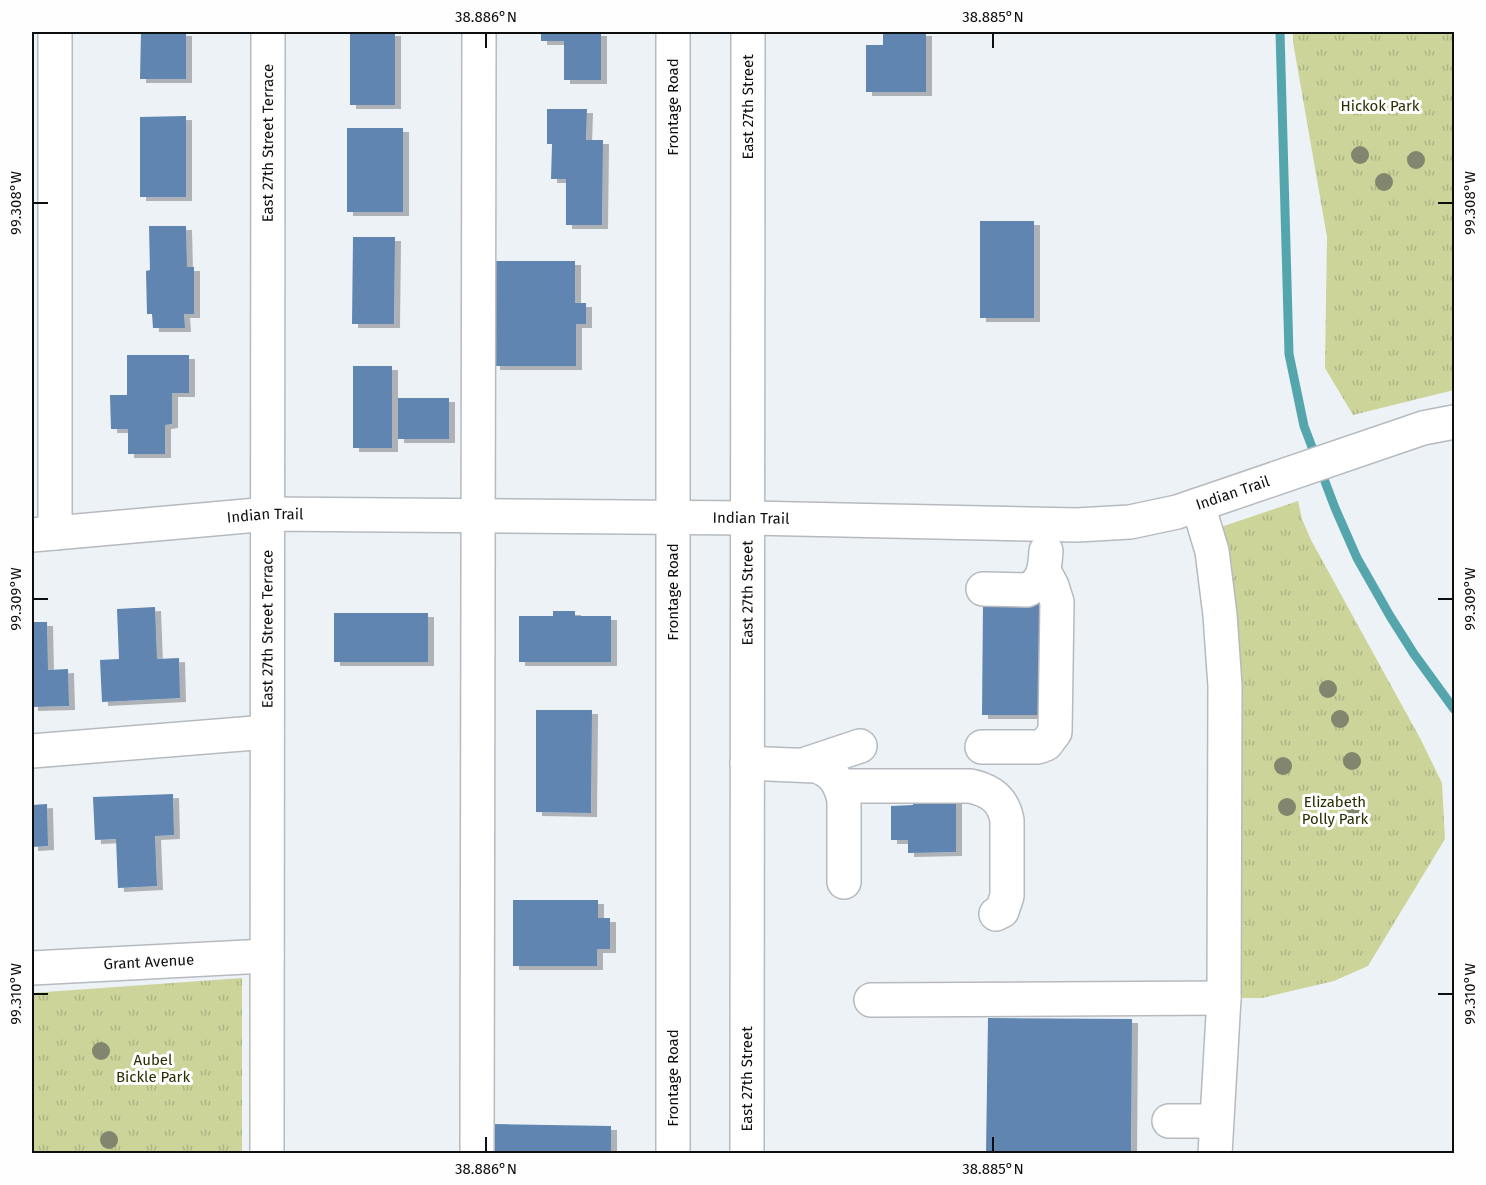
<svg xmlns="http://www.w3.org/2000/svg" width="1486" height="1185" font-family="'Fira Sans',sans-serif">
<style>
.park{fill:url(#park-tufts)}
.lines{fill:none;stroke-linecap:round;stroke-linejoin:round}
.stream{stroke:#55a5ad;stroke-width:9}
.building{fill:#5e85b0;filter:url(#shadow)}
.minor-casing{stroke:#b6babf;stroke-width:36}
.major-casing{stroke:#b6babf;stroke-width:36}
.minor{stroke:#fff;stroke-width:33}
.major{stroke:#fff;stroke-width:33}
.tree{fill:#82866f}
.ticks{fill:none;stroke:#0c0e0f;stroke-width:2}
.labels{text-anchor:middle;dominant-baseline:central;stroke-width:6;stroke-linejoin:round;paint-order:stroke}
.park-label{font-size:15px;fill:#2a2d00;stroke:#fefefe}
.street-label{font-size:15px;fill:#0c0e0f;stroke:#fefefe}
.neatline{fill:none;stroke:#0c0e0f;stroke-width:2}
.ticks-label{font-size:15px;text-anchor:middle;fill:#0c0e0f}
</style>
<defs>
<pattern id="park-tufts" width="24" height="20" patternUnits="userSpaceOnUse" patternTransform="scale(1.5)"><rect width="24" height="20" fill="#ccd49a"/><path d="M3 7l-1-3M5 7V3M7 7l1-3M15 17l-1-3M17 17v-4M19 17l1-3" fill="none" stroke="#aeb584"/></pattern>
<filter id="shadow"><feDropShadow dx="6" dy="4" stdDeviation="0" flood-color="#0004"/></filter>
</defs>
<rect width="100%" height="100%" fill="#edf2f7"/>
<path class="park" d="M1293 32H1454V390L1353 415 1325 368 1327 237 1293 42Z
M1298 501 1302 519 1311 540 1421 740 1442 783 1445 839 1368 966 1334 981 1262 998H1224L1206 532Z
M242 978V1153H32V993Z"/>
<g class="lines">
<path class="stream" d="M1280 32 1289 354 1304 426 1335 508 1357 558 1390 616 1414 654 1454 709"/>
</g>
<path class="building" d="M141 32H186V79H140Z
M350 32H395V105H350Z
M541 32H601V80H564V41H541Z
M883 32H926V92H866V45H883Z
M547 109H587L586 140H603L602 225H566V179H551L552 144H547Z
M186 116V197H140V117Z
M347 128H403V212H347Z
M980 221H1034V318H980Z
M149 226H186L187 267H194V314H184L185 328H153L152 314H147L146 271 150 270Z
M353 237H395L394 324H352Z
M493 261H575V303H586V324H576V366H494Z
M127 355H189V393H172V424L165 425V454H128V429H111L110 395H127Z
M353 366H392V448H353Z
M398 398H449V439H398Z
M983 603H1048L1047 715H982Z
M155 607 157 659 179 658 180 698 102 702 100 660 119 659 117 609Z
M553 611H575V616H611V662H519V616H553Z
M334 613H428V662H334Z
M32 622H47L48 670 68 669 69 706 32 707Z
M536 710H592L591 813 536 812Z
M173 794 174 835 155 836 157 886 118 888 116 839 95 840 93 797Z
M913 794 956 798V852L908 853V840H891V806L913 805Z
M47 804 48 846 32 847V805Z
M513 900H598V918H610V949H597V966H513Z
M988 1018 1132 1019 1131 1154H986Z
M493 1124 611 1126V1154H493Z"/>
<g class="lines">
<defs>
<g id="minor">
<path d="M55 32V533"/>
<path d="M1198 505 1212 551 1220 615 1225 686 1224 998 1215 1154"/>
<path id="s1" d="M32 535 268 514 747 518 1077 525 1130 522 1177 512 1423 428 1454 422"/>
<path d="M983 589 1027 590C1044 583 1045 567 1046 551"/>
<path d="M982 747H1038L1046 744 1055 732 1057 602 1052 586 1044 571"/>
<path d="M32 751 267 732"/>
<path d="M747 763 816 766C834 772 840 783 844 800V882"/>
<path d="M803 765 860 746"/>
<path d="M840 786H970C990 790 1003 799 1007 820V896L1002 911 996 914"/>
<path id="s2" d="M32 968 267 956"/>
<path d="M871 1000 1224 998"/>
<path d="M1169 1121H1215"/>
<path id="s3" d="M267 1154 268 32"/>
<path d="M477 1154 479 32"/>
<path d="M673 1154V32"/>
</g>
<g id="major">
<path id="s4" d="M747 1154 748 32"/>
</g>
</defs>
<use href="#minor" class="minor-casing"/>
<use href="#major" class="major-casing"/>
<use href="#minor" class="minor"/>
<use href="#major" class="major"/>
</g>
<g class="tree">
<circle cx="1360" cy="155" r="9"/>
<circle cx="1416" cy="160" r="9"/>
<circle cx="1384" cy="182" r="9"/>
<circle cx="1328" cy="689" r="9"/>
<circle cx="1340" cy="719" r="9"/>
<circle cx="1352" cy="761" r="9"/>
<circle cx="1283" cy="766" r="9"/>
<circle cx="1287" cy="807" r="9"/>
<circle cx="1355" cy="808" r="9"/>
<circle cx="101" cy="1051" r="9"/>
<circle cx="109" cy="1140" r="9"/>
</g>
<path class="ticks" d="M486 33V48M993 33V48M33 203H48M1438 203H1453M33 599H48M1438 599H1453M33 994H48M1438 994H1453M486 1137V1152M993 1137V1152"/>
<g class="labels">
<g class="park-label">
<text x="1380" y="106">Hickok Park</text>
<text x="1335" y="802">Elizabeth<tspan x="1335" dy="17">Polly Park</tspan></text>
<text x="153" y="1060">Aubel<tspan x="153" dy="17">Bickle Park</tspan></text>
</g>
<g class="street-label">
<text transform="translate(673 107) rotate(-90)">Frontage Road</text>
<text stroke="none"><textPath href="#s4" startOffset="1047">East 27th Street</textPath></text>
<text stroke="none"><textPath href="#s3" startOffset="1011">East 27th Street Terrace</textPath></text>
<text stroke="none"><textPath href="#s1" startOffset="1206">Indian Trail</textPath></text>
<text stroke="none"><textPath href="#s1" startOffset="234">Indian Trail</textPath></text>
<text stroke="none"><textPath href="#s1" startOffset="720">Indian Trail</textPath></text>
<text transform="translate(673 592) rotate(-90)">Frontage Road</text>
<text stroke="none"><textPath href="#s4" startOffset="561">East 27th Street</textPath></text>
<text stroke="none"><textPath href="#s3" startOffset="525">East 27th Street Terrace</textPath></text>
<text stroke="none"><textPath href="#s2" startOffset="117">Grant Avenue</textPath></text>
<text transform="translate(673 1078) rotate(-90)">Frontage Road</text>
<text stroke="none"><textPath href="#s4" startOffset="75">East 27th Street</textPath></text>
</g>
</g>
<rect width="1486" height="1185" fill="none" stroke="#fefefe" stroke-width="66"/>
<rect x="33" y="33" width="1420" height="1119" class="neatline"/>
<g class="ticks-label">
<text x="486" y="22">38.886°N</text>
<text x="993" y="22">38.885°N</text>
<text transform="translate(1470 203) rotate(-90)" y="5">99.308°W</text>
<text transform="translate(16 203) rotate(-90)" y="5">99.308°W</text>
<text transform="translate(1470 599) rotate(-90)" y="5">99.309°W</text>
<text transform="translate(16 599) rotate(-90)" y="5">99.309°W</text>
<text transform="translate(1470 994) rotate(-90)" y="5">99.310°W</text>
<text transform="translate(16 994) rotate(-90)" y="5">99.310°W</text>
<text x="486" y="1174">38.886°N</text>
<text x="993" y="1174">38.885°N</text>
</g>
</svg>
